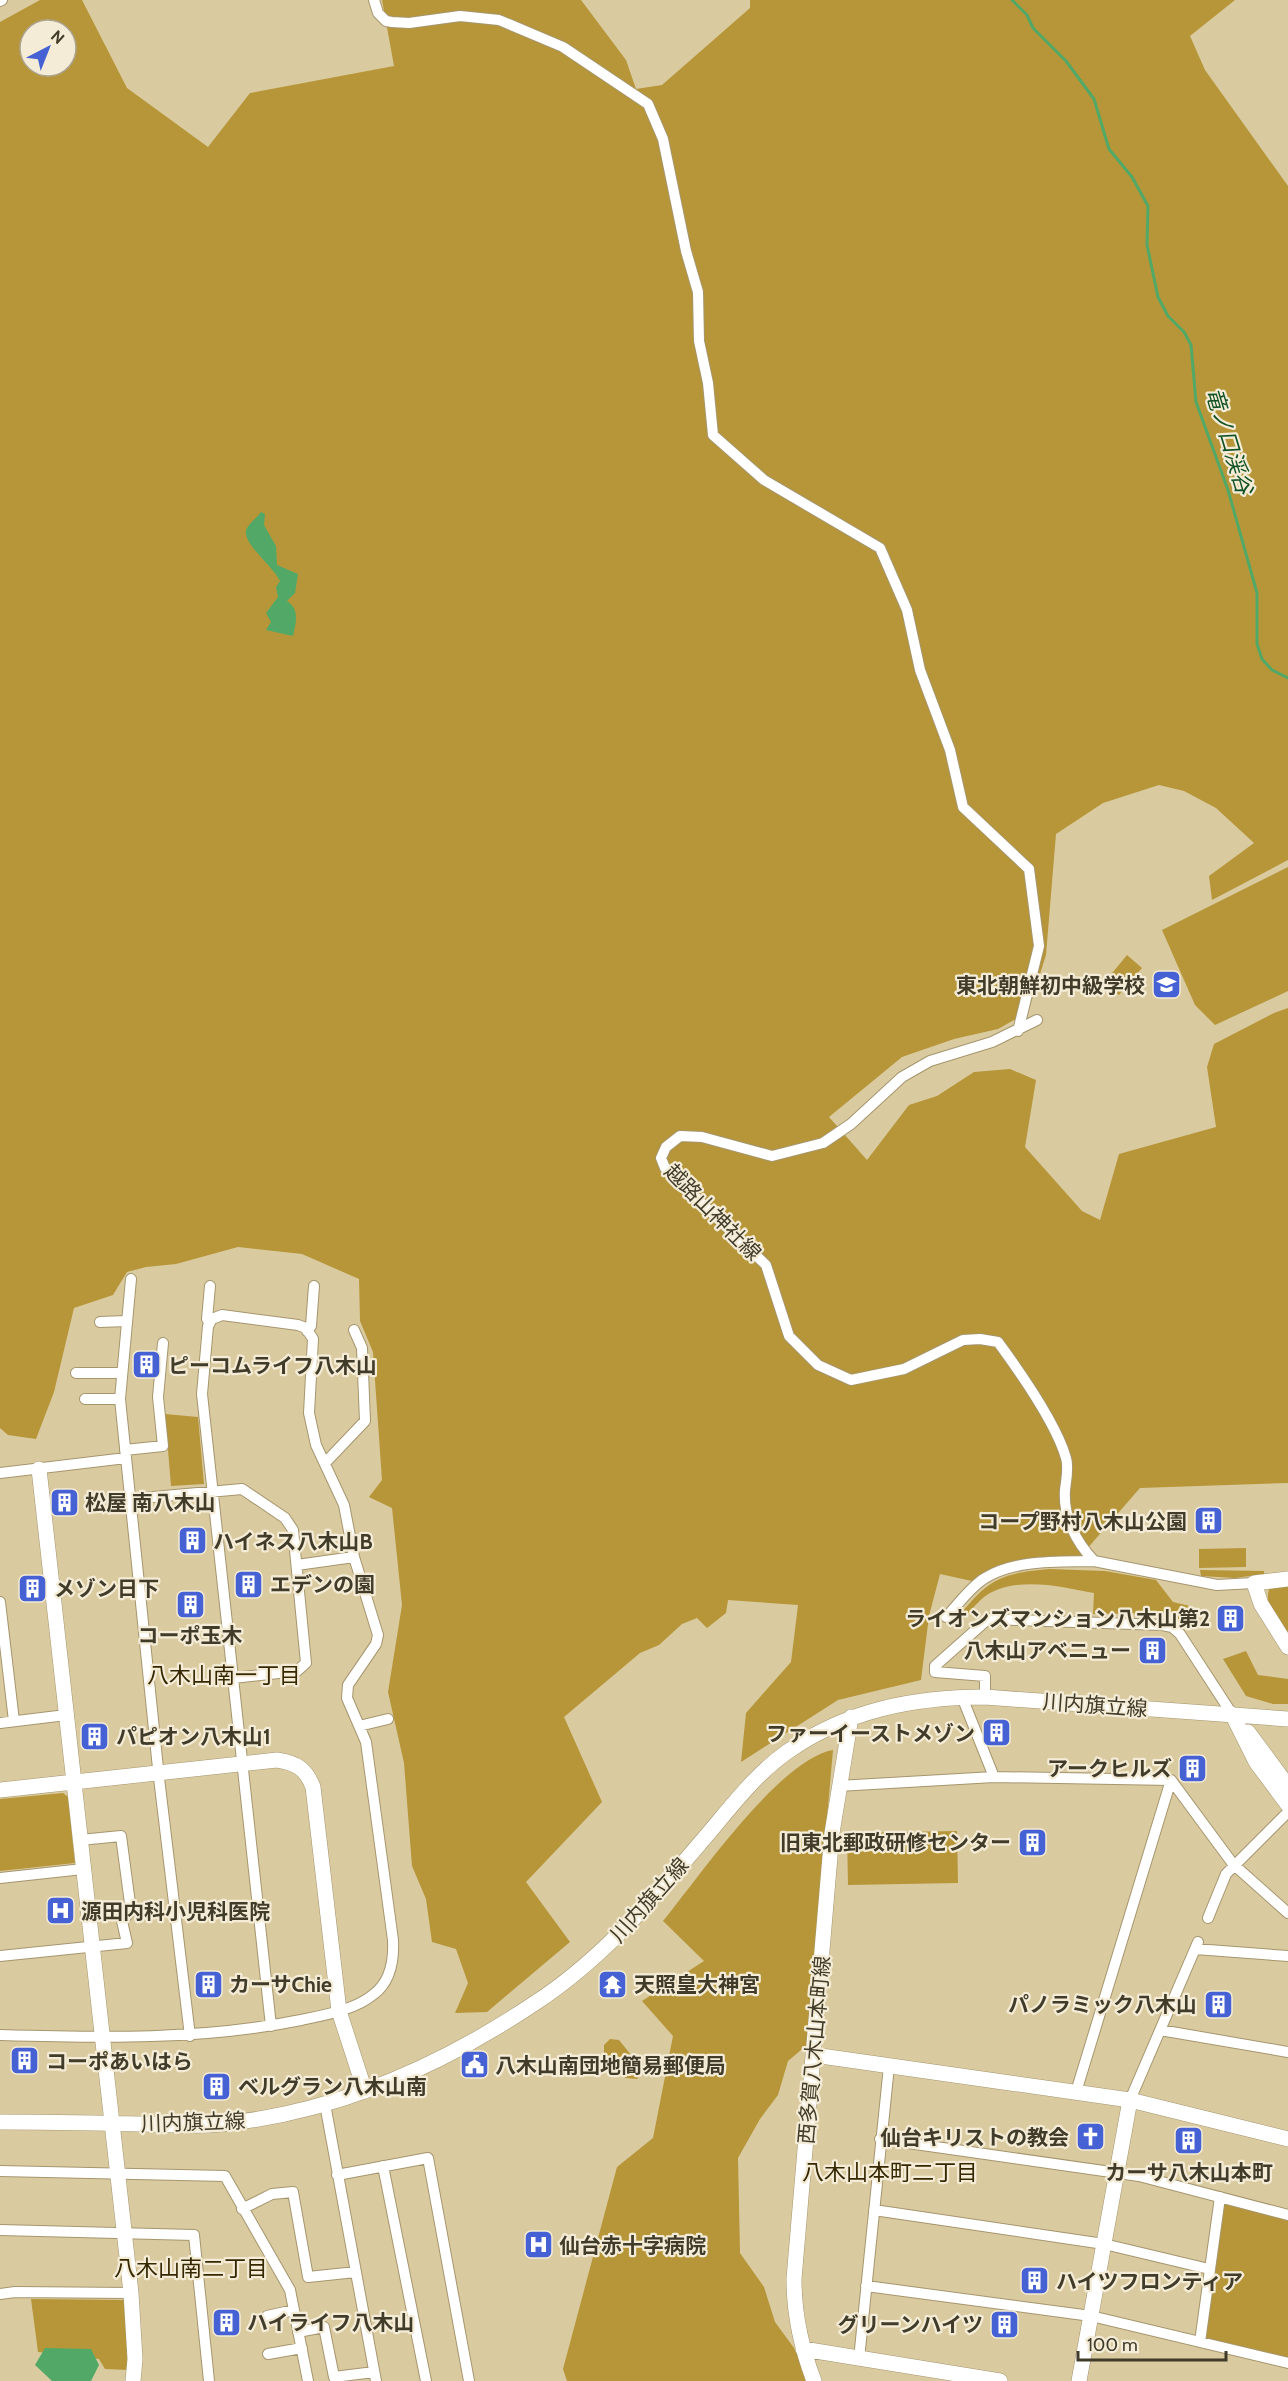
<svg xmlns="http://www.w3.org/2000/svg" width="1288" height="2381" font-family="Cabin,'Noto Sans JP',sans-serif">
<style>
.green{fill:#b69638;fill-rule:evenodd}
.water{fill:#52a967}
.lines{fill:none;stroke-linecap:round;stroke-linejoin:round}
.stream{stroke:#52a967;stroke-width:3}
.street-casing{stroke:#a6966e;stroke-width:12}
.secondary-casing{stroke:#a6966e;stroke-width:16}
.street{stroke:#fff;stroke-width:10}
.secondary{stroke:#fff;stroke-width:15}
.labels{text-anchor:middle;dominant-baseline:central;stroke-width:4.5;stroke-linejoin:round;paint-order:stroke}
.poi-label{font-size:21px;font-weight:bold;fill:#413b29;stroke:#f4ecd6;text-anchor:start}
.street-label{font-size:21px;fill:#413b29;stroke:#f4ecd6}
.water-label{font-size:22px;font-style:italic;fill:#105125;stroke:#f4ecd6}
.neighbourhood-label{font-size:22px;fill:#352700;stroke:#f4ecd6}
</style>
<rect width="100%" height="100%" fill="#dacaa0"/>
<path class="green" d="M40 0H82L127 88 208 147 250 93 394 66 382 0H581L626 60 636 89 662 85 750 8V0H1235L1190 36 1205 70 1288 186V860L1212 900 1209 876 1254 843 1216 808 1184 791 1159 785 1103 803 1056 834 1046 955 1028 1012 998 1029 954 1039 902 1057 829 1117 867 1160 909 1105 937 1096 974 1072 1010 1069 1036 1080 1025 1147 1082 1211 1100 1220 1119 1154 1216 1127 1207 1067 1214 1044 1274 1013 1288 1008V1483L1140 1488 1079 1558C1042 1560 1002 1556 972 1581L940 1574 929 1616 921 1680 838 1700 741 1762 746 1713 791 1662 798 1605 728 1600 726 1613 707 1628 697 1618 682 1624 659 1645 640 1653 564 1717 602 1802 526 1882 570 1942 487 2012 455 2013 468 1983 456 1949 432 1942 426 1899 412 1866 404 1763 388 1692 402 1605 392 1508 369 1497 382 1480 373 1352 360 1321 359 1279 302 1254 238 1247 176 1264 146 1267 127 1272 113 1295 74 1308 54 1392 36 1439 8 1435 0 1428V22ZM30 30H66V66H30Z
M1288 867V991L1215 1025 1195 1005 1162 930Z
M1127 955 1142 968 1119 995 1104 983Z
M165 1414 198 1417 204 1484 171 1486Z
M1246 1548V1567L1199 1568V1549Z
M1049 1569 1105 1571 1156 1580 1173 1602 1194 1607 1189 1622 1157 1613 1093 1614 1094 1593C1063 1587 1023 1577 992 1592 979 1598 966 1617 956 1628L952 1624C987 1582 993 1574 1049 1569Z
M1200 1570 1264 1571V1574L1235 1578 1201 1576Z
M1288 1586V1634C1278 1619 1262 1605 1270 1587Z
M1246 1651 1258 1675 1288 1679V1704H1273L1246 1696 1223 1659Z
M833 1750 807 2045 788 2061 778 2095 760 2119 738 2158 740 2253 764 2287 775 2322 794 2348 811 2381H567L563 2369 617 2167 653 2138 673 2036 642 2001 704 1961 663 1921C699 1877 780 1759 833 1750Z
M63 1793 68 1797 75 1863 0 1871V1799Z
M957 1831 958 1883 848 1885 847 1833Z
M610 2039 619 2040 640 2066 641 2075 637 2079 625 2078 618 2070 620 2068 604 2053V2045Z
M1222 2201 1288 2219V2360L1202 2339Z
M31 2299 126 2300 129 2370 105 2369 99 2359 38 2352Z"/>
<path class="water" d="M261 512 265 514 264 525 276 546 277 565 298 574 295 593 287 601C300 609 296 623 293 636L266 630 271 622 266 613 278 597 276 587 280 581C273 566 244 545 246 531 247 525 257 518 261 512Z
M45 2348 91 2349 99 2365 91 2381H52L35 2365Z"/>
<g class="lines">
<path class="stream" d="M1012 0 1027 15 1033 28 1066 61 1094 99 1109 149 1132 177 1148 206 1147 245 1158 297 1168 316 1184 332 1191 345 1196 402 1228 490 1257 593V644L1262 659 1272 670 1288 678"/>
<defs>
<path id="street" d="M374 0 378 13 386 21 392 22 409 23 460 16 499 20 563 47 648 104 663 139 686 251 698 292 699 341 708 383 713 435 764 480 880 548 907 610 920 670 950 750 963 807 1029 869 1039 946 1018 1031
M0 1 2 0
M1037 1020 992 1042 930 1061 902 1077 851 1124 823 1143 772 1156 702 1137 680 1136 666 1147 661 1158 665 1168 766 1265 789 1336 818 1365 851 1380 904 1369 963 1340 980 1339 998 1342C1020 1372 1056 1423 1066 1458 1069 1467 1066 1481 1065 1490 1063 1517 1076 1542 1094 1561L1217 1585 1254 1583
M131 1279 120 1399 159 1778 190 2036
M100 1322 126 1321
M210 1323 207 1319 210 1286
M307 1331 311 1326 314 1286
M76 1373H121
M85 1399H120
M125 1450 163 1446 158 1397 163 1343
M325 1463 365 1421 362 1348 354 1330
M0 1473 126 1458
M131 1499 242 1489 285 1518 293 1530 306 1663 297 1671 233 1678
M297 1565 354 1557
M0 1602 14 1721
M946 1617C958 1605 970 1587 985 1578 1016 1559 1059 1562 1094 1561
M962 1697 994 1777
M985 1697V1676L935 1672V1666L988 1619 1162 1625 1172 1627 1180 1634 1232 1714
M0 1723 66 1715
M359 1726 388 1719
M838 1786 994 1777 1171 1780 1233 1864 1288 1913
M0 1878 83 1869
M1208 1918 1226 1874 1288 1812
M1195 1949 1288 1956
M0 1956 127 1943 122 1921 131 1911 121 1836 80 1840
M1160 2030 1288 2052
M0 2035C101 2038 202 2040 301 2020 325 2015 355 2010 374 1994 391 1981 394 1960 393 1940L366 1742 347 1698 348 1685 376 1644 378 1635 354 1557 344 1505 316 1445 309 1413 313 1339 306 1328 298 1325 222 1315 212 1319 208 1326 202 1394 271 2026
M1076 2092 1171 1780
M1130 2100 1198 1942
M325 2104 376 2381
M880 2139 1139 2176 1288 2215
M383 2166 426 2381
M0 2171 225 2176 290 2290 308 2381
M337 2175 428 2158 469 2381
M242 2209 272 2194 293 2192 308 2277 356 2272
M874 2210 1104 2244 1209 2269
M0 2230 194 2235 209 2381
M866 2286 1091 2316 1288 2363
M0 2294 15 2292 131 2293
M267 2316 294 2310
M298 2332 324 2327 334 2377 374 2372
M1200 2342 1220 2197
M268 2354 302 2348
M859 2359 889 2066"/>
<path id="secondary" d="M39 1469 131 2293 135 2359 133 2381
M1288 1579 1254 1583 1261 1604 1288 1647
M1232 1714 1256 1762 1288 1805
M1248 1732 1288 1786
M0 1790 277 1760C297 1763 306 1769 313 1787L339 2011 365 2091
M814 2055 1130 2100 1288 2139
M0 2122C47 2122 94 2123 142 2124 168 2124 195 2127 221 2124 335 2113 441 2066 535 2003 601 1960 650 1902 701 1842 728 1811 753 1776 787 1752 847 1710 914 1697 985 1697L1288 1719
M803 2349 1000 2381
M814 2381C801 2347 794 2316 794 2279L832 1833 851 1717
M1079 2381 1130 2100"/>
</defs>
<use href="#street" class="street-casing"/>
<use href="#secondary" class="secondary-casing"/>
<use href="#street" class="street"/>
<use href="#secondary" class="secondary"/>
</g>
<defs>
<symbol id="school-square" viewBox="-11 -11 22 22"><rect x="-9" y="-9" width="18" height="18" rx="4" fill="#4661d4" stroke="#f4ecd6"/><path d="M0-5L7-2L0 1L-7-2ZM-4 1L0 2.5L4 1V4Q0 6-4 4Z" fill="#fff"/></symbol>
<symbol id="building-square" viewBox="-11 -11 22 22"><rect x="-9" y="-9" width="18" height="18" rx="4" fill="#4661d4" stroke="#f4ecd6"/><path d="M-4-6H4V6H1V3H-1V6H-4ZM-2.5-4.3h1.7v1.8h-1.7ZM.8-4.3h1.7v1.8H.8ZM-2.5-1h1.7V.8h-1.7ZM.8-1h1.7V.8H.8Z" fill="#fff"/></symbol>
<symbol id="hospital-square" viewBox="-11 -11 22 22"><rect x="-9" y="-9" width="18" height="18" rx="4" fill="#4661d4" stroke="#f4ecd6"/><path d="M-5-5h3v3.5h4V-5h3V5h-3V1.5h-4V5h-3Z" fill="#fff"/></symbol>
<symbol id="temple-square" viewBox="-11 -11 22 22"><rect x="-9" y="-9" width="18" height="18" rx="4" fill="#4661d4" stroke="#f4ecd6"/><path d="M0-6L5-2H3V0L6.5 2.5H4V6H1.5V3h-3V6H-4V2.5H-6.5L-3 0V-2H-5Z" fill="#fff"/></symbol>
<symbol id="civic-square" viewBox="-11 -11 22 22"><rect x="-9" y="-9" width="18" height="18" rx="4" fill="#4661d4" stroke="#f4ecd6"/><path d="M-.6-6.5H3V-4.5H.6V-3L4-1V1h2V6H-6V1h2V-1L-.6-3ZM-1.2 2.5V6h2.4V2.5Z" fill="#fff"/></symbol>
<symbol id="church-square" viewBox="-11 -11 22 22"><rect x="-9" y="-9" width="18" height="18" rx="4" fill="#4661d4" stroke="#f4ecd6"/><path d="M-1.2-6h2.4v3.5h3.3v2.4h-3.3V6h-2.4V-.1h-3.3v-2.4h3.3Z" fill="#fff"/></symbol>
</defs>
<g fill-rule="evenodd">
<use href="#school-square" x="1150" y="968" width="33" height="33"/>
<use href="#building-square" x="130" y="1348" width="33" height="33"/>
<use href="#building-square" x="48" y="1486" width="33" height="33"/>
<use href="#building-square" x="1192" y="1504" width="33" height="33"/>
<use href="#building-square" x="176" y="1524" width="33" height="33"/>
<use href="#building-square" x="232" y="1568" width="33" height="33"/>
<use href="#building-square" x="16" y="1572" width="33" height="33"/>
<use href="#building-square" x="174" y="1588" width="33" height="33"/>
<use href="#building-square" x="1214" y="1602" width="33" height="33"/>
<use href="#building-square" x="1136" y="1634" width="33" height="33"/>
<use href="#building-square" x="980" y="1716" width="33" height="33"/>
<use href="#building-square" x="78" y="1720" width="33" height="33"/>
<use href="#building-square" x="1176" y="1752" width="33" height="33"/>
<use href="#building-square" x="1016" y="1826" width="33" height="33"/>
<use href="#hospital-square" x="44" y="1894" width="33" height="33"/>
<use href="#building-square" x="192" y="1968" width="33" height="33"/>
<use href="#temple-square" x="596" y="1968" width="33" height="33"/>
<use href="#building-square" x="1202" y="1988" width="33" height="33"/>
<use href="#building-square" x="8" y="2044" width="33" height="33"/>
<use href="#civic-square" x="458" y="2048" width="33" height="33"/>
<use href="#building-square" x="200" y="2070" width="33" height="33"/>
<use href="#church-square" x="1074" y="2120" width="33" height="33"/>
<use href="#building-square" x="1172" y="2124" width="33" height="33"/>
<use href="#hospital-square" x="522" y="2228" width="33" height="33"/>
<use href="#building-square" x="1018" y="2264" width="33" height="33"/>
<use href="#building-square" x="210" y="2306" width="33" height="33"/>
<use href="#building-square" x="988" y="2308" width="33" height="33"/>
</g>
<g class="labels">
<g class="poi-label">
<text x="1145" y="985" text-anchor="end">東北朝鮮初中級学校</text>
<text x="168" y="1365">ピーコムライフ八木山</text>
<text x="85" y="1502">松屋 南八木山</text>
<text x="1187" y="1521" text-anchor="end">コープ野村八木山公園</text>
<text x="213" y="1541">ハイネス八木山B</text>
<text x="270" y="1584">エデンの園</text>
<text x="54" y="1588">メゾン日下</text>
<text x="1210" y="1618" text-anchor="end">ライオンズマンション八木山第2</text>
<text x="190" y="1635" text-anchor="middle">コーポ玉木</text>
<text x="1131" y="1650" text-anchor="end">八木山アベニュー</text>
<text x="975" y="1733" text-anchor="end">ファーイーストメゾン</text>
<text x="116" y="1736">パピオン八木山1</text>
<text x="1172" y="1768" text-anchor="end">アークヒルズ</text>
<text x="1011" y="1842" text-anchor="end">旧東北郵政研修センター</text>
<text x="81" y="1911">源田内科小児科医院</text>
<text x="229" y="1984">カーサChie</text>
<text x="634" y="1984">天照皇大神宮</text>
<text x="1197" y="2004" text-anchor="end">パノラミック八木山</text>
<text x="46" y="2061">コーポあいはら</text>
<text x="495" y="2065">八木山南団地簡易郵便局</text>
<text x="238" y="2086">ベルグラン八木山南</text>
<text x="1069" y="2137" text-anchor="end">仙台キリストの教会</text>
<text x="1189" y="2172" text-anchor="middle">カーサ八木山本町</text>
<text x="559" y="2245">仙台赤十字病院</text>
<text x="1056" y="2281">ハイツフロンティア</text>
<text x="247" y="2322">ハイライフ八木山</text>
<text x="983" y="2324" text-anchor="end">グリーンハイツ</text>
</g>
<g class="street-label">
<text transform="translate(713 1212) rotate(45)">越路山神社線</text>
<text transform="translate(1095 1705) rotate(4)">川内旗立線</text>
<text transform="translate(649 1900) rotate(-48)">川内旗立線</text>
<text transform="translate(814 2050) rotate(-85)">西多賀八木山本町線</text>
<text transform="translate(193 2122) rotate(-2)">川内旗立線</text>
</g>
<g class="water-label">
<text transform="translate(1229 441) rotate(73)">竜ノ口渓谷</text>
</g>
<g class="neighbourhood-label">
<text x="224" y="1675">八木山南一丁目</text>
<text x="890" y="2172">八木山本町二丁目</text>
<text x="191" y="2268">八木山南二丁目</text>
</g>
</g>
<g transform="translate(48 48) rotate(42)"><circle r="28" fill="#f4ecd6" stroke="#aca591" stroke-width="1.5"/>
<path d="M0-4.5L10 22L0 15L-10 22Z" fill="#4661d4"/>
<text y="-9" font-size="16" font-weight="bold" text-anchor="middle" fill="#413b29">N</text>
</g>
<path d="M1078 2351v9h148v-9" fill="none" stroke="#413b29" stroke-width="3"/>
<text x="1087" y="2351" font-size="18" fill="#413b29" stroke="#f4ecd6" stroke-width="4.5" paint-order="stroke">100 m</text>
</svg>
